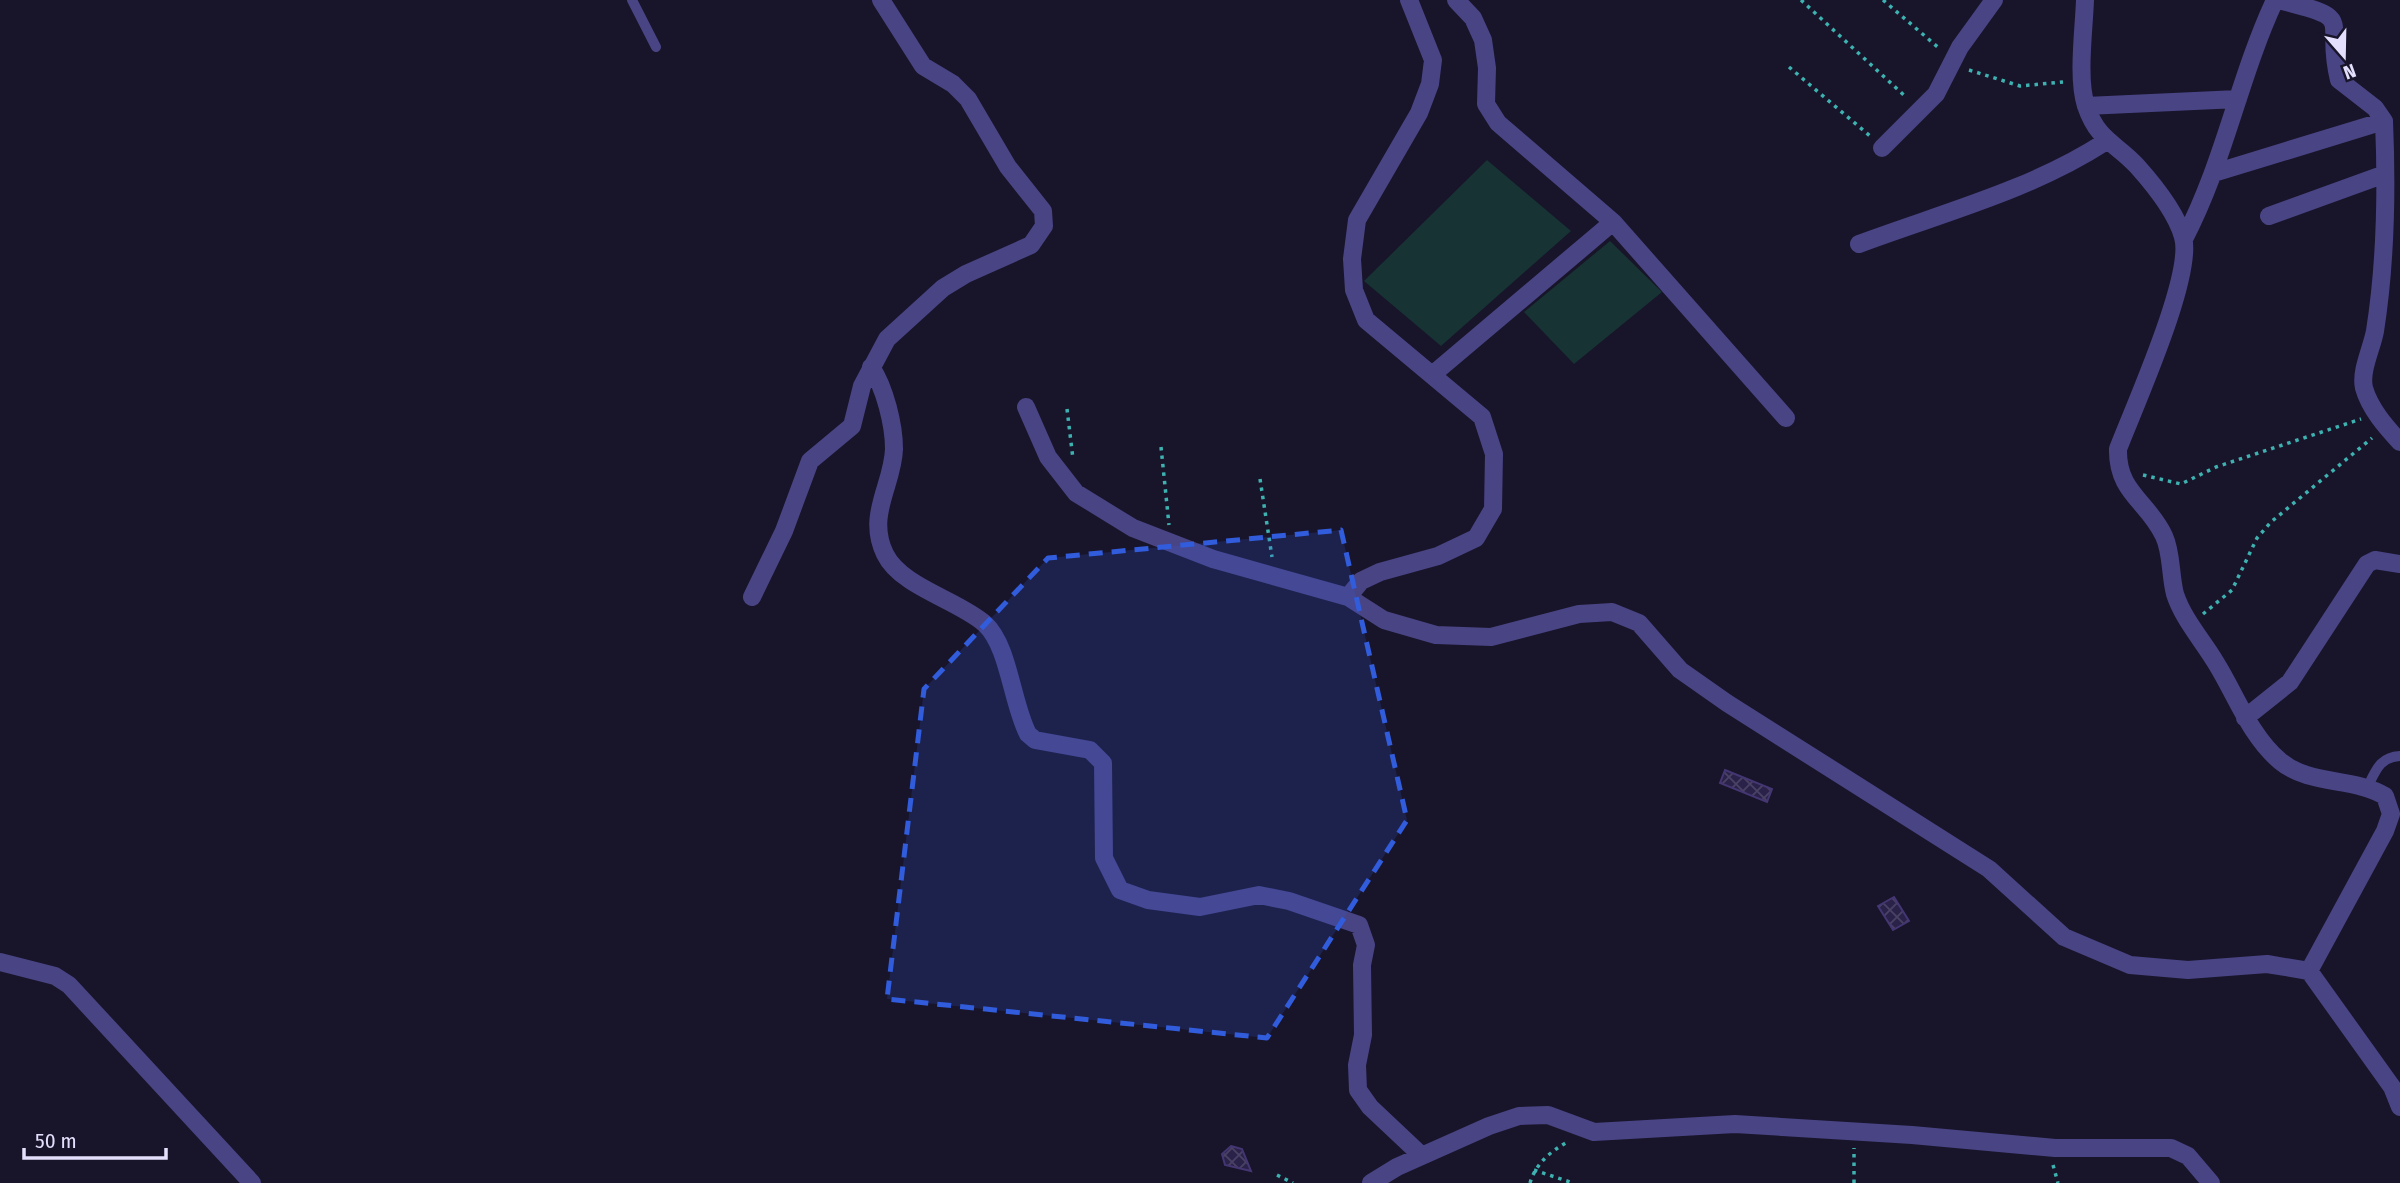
<svg xmlns="http://www.w3.org/2000/svg" width="2400" height="1183" font-family="'Fira Sans Condensed',sans-serif">
<style>
.pitch{fill:#173333}
.building{fill:url(#building-cross-hatch);stroke:#443672;stroke-width:2}
.lines{fill:none;stroke-linecap:round;stroke-linejoin:round}
.path{stroke:#3db2b0;stroke-width:3.5;stroke-dasharray:3.5 5;stroke-linecap:butt}
.lane{stroke:#494484;stroke-width:10}
.street{stroke:#494484;stroke-width:18}
.marked{fill:#315cdc;fill-opacity:0.2;stroke:#315cdc;stroke-width:5;stroke-dasharray:14 9;stroke-linejoin:round}
</style>
<defs>
<pattern id="building-cross-hatch" width="8" height="8" patternUnits="userSpaceOnUse" patternTransform="scale(1.75)"><rect width="8" height="8" fill="#2b2249"/><path d="M0 0l8 8M0 8l8-8" fill="none" stroke="#4a4264"/></pattern>
</defs>
<rect width="100%" height="100%" fill="#18142a"/>
<path class="pitch" d="M1487 160 1571 231 1441 346 1364 281Z
M1610 241 1662 292 1574 364 1524 312Z"/>
<path class="building" d="M1725 770 1772 789 1767 802 1720 783Z
M1894 897 1909 921 1893 930 1878 906Z
M1231 1146 1242 1149 1251 1171 1225 1165 1222 1154Z"/>
<g class="lines">
<path class="path" d="M1801 0 1907 98
M1883 0 1940 49
M1789 67 1870 136
M1969 70 2020 86 2063 82
M1067 409 1073 459
M1161 447 1169 525
M2143 475 2181 484 2216 467 2361 419
M1260 479 1272 557
M2203 614 2232 590 2257 538 2271 522 2372 438
M2053 1165 2058 1183
M1534 1170 1573 1183
M1277 1175 1293 1183
M1530 1183C1536 1163 1551 1151 1569 1141
M1854 1183V1148"/>
<path class="lane" d="M632 0 656 47
M2368 786C2376 770 2380 757 2400 756"/>
<path class="street" d="M1456 0 1473 18 1483 40 1487 68 1486 104 1498 123 1613 222 1786 418
M2085 0C2084 30 2077 78 2086 106 2098 141 2116 143 2137 166 2154 185 2176 212 2183 237 2194 275 2134 407 2118 449 2117 493 2148 501 2164 536 2172 553 2170 575 2175 594 2183 619 2203 641 2216 663 2236 695 2250 736 2280 761 2310 786 2353 777 2385 796L2391 814 2385 831 2309 971
M2278 0C2360 20 2323 16 2339 80L2375 108 2384 121C2387 191 2386 261 2375 331 2372 348 2360 371 2364 388 2370 409 2386 427 2400 442
M2086 106 2238 99
M1882 148 1936 94 1960 47 1994 0
M2214 173 2384 121
M2269 216 2385 174
M2184 239C2224 163 2239 77 2275 0
M1859 244C1942 213 2031 190 2105 142
M871 367C885 388 894 425 894 449 893 485 866 515 885 554 901 587 958 600 985 624 1009 646 1012 704 1028 734L1035 740 1090 750 1103 763 1104 858 1120 890 1148 900 1200 907 1259 895 1289 901 1359 925 1366 945 1362 965 1363 1035 1357 1065 1358 1090 1370 1107 1422 1156
M1432 375 1613 222
M1026 407 1048 457 1076 493 1133 528 1213 559 1348 597 1384 620 1436 635 1491 637 1579 614 1612 612 1639 623 1680 670 1727 703 1989 869 2064 937 2130 965 2188 970 2267 964 2309 971 2392 1087 2400 1107
M752 597 784 531 810 461 852 426 862 386 887 339 943 288 966 274 1031 245 1044 226 1043 211 1008 167 968 99 953 84 923 66 881 0
M1348 597 1361 581 1380 572 1438 556 1476 538 1493 509 1494 454 1482 417 1366 320 1354 290 1352 259 1357 220 1419 113 1430 84 1433 60 1409 0
M2245 718 2290 682 2367 564 2375 560 2400 564
M0 962 55 976 69 985 252 1183
M1371 1183 1397 1167 1489 1126 1519 1116 1548 1115 1594 1132 1735 1124 1912 1135 2055 1148H2171L2188 1156 2211 1183"/>
</g>
<path class="marked" d="M1341 530 1407 820 1267 1038 887 999 924 689 1048 558Z"/>
<g transform="translate(2344 56) rotate(160)" stroke="#18142a" stroke-width="5" paint-order="stroke">
<path d="M0-5L12 26L0 18L-12 26Z" fill="#e4dffc"/>
<text y="-10" font-size="19" font-weight="bold" text-anchor="middle" fill="#e4dffc">N</text>
</g>
<path d="M24 1148v10h142v-10" fill="none" stroke="#e4dffc" stroke-width="3.5"/>
<text x="35" y="1148" font-size="21" fill="#e4dffc" stroke="#18142a" stroke-width="5" paint-order="stroke">50 m</text>
</svg>
